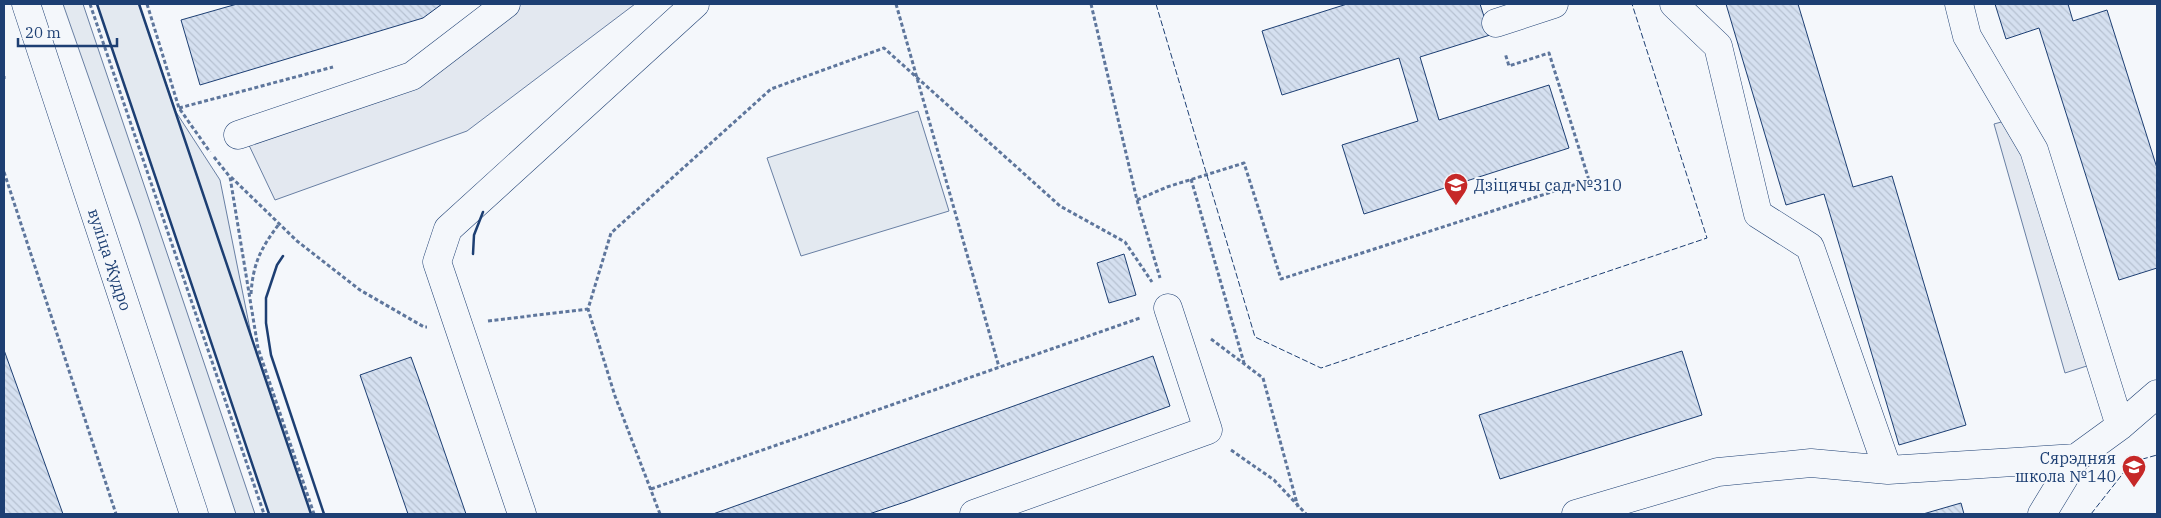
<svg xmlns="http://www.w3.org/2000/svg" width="2161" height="518" font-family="'IBM Plex Serif',serif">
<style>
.green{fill:#e3e9f0;stroke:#687fa3}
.parking{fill:#e3e8f0;stroke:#687fa3}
.building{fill:url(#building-back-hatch);stroke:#1d3f73}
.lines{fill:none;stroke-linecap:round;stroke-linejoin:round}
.minor-casing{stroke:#1d3f73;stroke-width:29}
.major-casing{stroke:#1d3f73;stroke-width:29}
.path{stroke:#5e769c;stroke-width:3;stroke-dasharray:4 2.5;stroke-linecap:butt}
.minor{stroke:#f4f7fb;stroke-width:28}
.major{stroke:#f4f7fb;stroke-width:28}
.fence{stroke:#1d3f73;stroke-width:1;stroke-dasharray:6 2.5;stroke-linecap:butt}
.wall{stroke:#1d3f73;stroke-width:2.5}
.labels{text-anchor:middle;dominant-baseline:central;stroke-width:4;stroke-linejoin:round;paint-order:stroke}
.poi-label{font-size:16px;fill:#1d3f73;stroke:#f4f7fb;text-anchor:start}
.street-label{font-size:16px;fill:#1d3f73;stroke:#f4f7fb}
</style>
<defs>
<pattern id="building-back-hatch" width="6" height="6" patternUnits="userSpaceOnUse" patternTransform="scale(1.25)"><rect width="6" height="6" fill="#d5e0f0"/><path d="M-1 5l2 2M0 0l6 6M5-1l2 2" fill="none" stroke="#b6c1d1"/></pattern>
</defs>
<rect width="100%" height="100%" fill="#f4f7fb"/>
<path class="green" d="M63 4H83L255 514H236L139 221Z
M97 4H139L176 112 220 180 252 339 311 514H269Z
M918 111 949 211 801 256 767 158Z"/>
<path class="parking" d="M518 4H635L467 131 275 200 247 141 416 84Z
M2023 116 2093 364 2065 373 1994 124Z"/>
<path class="building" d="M237 4H442L423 18 200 85 181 20Z
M1347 4H1480L1490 35 1420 57 1439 120 1549 85 1569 148 1364 214 1342 145 1418 121 1399 58 1282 95 1262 31Z
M1726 4H1798L1853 187 1892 176 1966 425 1899 445 1824 194 1786 205Z
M1995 4H2068L2073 21 2107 10 2157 168V268L2119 280 2039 28 2006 39Z
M1124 254 1136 295 1109 303 1097 263Z
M4 350 63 514H4Z
M1682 351 1702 415 1500 479 1479 415Z
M1153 356 1170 406 905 502 869 514H713Z
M411 357 429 407 466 514H408L360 375Z
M1961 503 1964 514H1923Z"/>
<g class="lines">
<defs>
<path id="minor" d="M1674 4 1718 46 1758 214 1810 247 1888 470
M1959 4 1967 36 2034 150 2120 426
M1496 23 1554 4
M238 135 412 76 506 4
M522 514 437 262 448 229 695 4
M974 514 1208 430 1168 308
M1576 514 1718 472 1811 463 1888 470 2076 458
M2042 514 2076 458 2120 426 2157 394"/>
<g id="major">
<path id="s1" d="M26 4 194 514"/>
</g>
</defs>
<use href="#minor" class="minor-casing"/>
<use href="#major" class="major-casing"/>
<path class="path" d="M90 4 264 514
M147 4 179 108 210 152
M896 4 999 367
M1091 4 1137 200 1160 278
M4 76V79
M179 108 333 67
M214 157 230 177 258 348 314 514
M4 172 116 514
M231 177 297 241 360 290 424 327H427
M1191 179 1244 363
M1137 200 1167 187 1244 163 1281 279 1589 180 1549 53 1509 66 1505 53
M251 294C253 263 261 248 279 224
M488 321 588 309
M1211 339 1263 378 1298 507
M1231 450 1274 480 1306 514
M651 489 1140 318
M660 514 615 396 588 309 611 233 771 89 884 48 1060 206 1125 242 1152 282"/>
<use href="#minor" class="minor"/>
<use href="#major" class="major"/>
<path class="fence" d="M1156 4 1255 337 1321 368 1707 238 1632 4
M2091 514 2132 462 2157 455"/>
<path class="wall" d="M97 4 269 514
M139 4 311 514
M473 254 474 235 483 212
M283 256 277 265 266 298V323L271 355 324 514"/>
</g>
<defs>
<symbol id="school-pin" viewBox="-11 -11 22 30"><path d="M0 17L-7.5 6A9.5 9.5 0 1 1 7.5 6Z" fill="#c62828" stroke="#f4f7fb"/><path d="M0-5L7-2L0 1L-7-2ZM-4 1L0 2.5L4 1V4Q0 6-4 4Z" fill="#fff"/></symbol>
</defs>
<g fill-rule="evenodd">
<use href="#school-pin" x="1442" y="171" width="28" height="38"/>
<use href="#school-pin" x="2120" y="453" width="28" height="38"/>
</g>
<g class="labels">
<g class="poi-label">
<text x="1474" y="185">Дзіцячы сад №310</text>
<text x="2116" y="458" text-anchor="end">Сярэдняя<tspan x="2116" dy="18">школа №140</tspan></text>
</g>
<g class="street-label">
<text stroke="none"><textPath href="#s1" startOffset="269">вуліца Жудро</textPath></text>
</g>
</g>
<rect width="2161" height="518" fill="none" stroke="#1d3f73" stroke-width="10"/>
<path d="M18 38v8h99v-8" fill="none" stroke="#1d3f73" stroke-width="2.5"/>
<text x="25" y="38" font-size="15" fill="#1d3f73" stroke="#f4f7fb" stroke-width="4" paint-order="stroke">20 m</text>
</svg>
